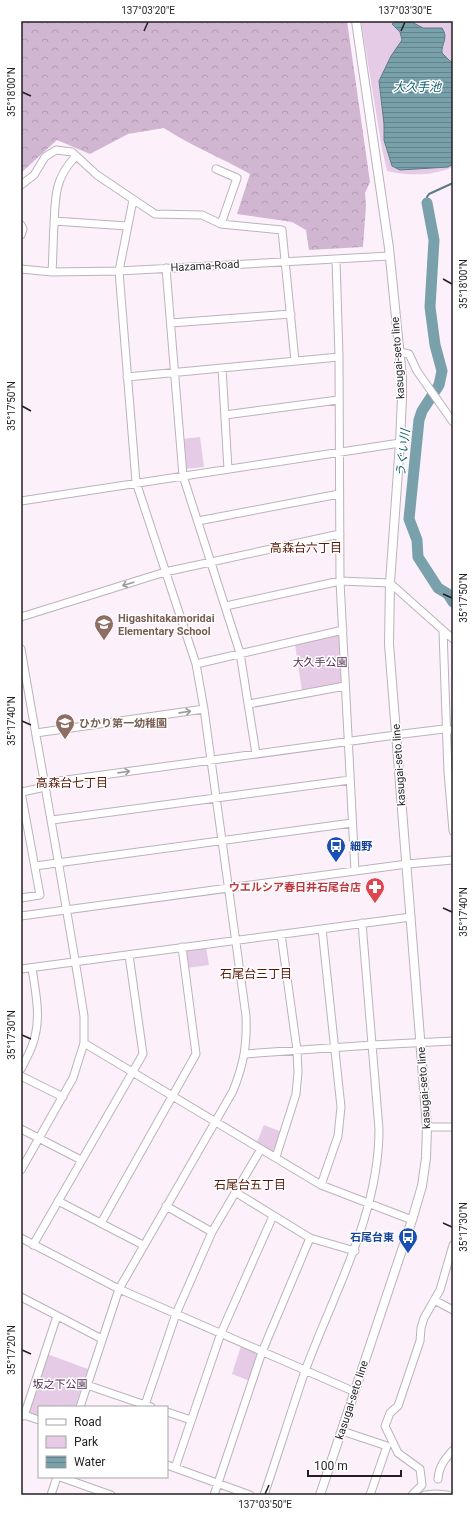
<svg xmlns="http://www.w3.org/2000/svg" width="474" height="1516" font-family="Roboto,'Noto Sans JP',sans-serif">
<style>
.forest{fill:url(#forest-crowns)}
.park{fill:#e5cbe5}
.water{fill:url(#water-rules);stroke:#5e7a83}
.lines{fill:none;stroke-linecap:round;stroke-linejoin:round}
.stream{stroke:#5e7a83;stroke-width:2}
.river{stroke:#78a1ac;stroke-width:11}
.minor-casing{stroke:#bcb2bc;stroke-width:9}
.major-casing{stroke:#bcb2bc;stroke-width:10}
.minor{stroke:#fff;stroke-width:7}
.major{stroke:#fff;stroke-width:8}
.oneway{stroke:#9c9a9c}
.ticks{fill:none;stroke:#231f23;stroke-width:1.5}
.labels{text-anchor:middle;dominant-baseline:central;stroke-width:3;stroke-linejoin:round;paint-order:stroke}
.street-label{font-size:11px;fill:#231f23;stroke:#fff}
.education-label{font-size:11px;font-weight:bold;fill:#785e54;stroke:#fff;text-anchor:start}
.park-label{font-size:11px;fill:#553056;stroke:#fff}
.transit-label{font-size:11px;font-weight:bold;fill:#164399;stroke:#fff;text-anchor:start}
.health-label{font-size:11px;font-weight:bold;fill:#be3a42;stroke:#fff;text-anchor:end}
.water-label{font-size:12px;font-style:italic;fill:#0f6173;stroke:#fff}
.neighbourhood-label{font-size:12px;fill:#5a1806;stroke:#fff}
.neatline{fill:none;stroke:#231f23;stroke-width:1.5}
.ticks-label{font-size:10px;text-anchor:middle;fill:#231f23}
</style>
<defs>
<pattern id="forest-crowns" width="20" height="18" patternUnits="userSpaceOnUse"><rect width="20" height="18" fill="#d1b6d1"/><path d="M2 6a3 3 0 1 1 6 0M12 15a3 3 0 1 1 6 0" fill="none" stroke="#b39cb3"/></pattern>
<pattern id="water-rules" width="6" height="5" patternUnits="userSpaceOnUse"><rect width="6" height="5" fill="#78a1ac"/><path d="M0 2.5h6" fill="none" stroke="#62838c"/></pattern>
</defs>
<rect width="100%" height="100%" fill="#fcf1fb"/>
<path class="forest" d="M21 21H347L370 182 365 193 366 205 363 247 309 250 306 230 292 222 237 214 250 174C222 158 191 146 164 128L128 134 90 154 57 140 21 173Z"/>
<path class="park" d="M361 21H453V167C433 176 409 176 387 171L382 149Z
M200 437 204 467 185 469 182 439Z
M338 634 341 635 343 682 341 684 302 691 295 644Z
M206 947 209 965 187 968 185 952 186 950Z
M264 1125 282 1132 275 1151 273 1152 257 1142Z
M241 1346 257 1353 258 1356 250 1381 232 1374Z
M47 1354 88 1369 75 1407H39V1418L29 1414 28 1411Z"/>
<path class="water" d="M396 21H410L423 28H442C449 38 441 44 442 53L450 61 453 62V164L448 167 400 170 392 166 384 140V124L379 81 391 56 402 40 400 32 392 24Z"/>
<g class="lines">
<path class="stream" d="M427 203V197L429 194 453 183"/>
<path class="river" d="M427 203 434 240 430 307 435 345 442 371 439 385 422 411 419 420 409 519 417 540 418 557 438 588 448 594 453 602"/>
<defs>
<path id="minor" d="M216 169 237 178 221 224
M21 185 34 175 45 157 56 150 72 152 97 175 155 214 202 215 221 224 282 230 295 361
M54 221 127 226
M21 225 23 229 21 235
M336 259 339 357 340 581 355 871
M166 268 183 476 240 653 256 754
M21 269 52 272 119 271 389 256
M52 272C53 256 53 241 54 225 55 197 55 178 75 157
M171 323 291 314
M400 352 409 354 417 371 453 422
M222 368 228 469
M127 377 339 357
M225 415 338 400
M21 501 400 443
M198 521 339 494
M226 606 340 581 390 583 453 639
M21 617 165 572 340 534
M443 631 448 772 453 831
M21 649C42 772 65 894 84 1016V1043L73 1078 21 1170
M196 664 343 630
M249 704 345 686
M36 733 204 709
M44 783 403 734 444 729 453 730
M21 792 40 895 21 898
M22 792 45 787
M52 820 350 780
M35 866 352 823
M21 916 407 864 453 860
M21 969 411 917
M84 1043 321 1185 412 1220
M245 1054 372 1045 453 1041
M21 1069C25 1061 29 1054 32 1046 42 1020 36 995 32 968
M21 1076 63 1097
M427 1127H453
M21 1129 81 1160
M276 1157 296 1094 298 1072 297 1050 281 934
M321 1185 338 1136 341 1107 322 929
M235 1192 310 1238 355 1251
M58 1201 143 1245
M166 1206 212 1232
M101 1223 196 1054 182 947
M21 1238 119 1289 355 1392
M33 1245 143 1054 129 955
M21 1297 102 1339
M434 1300 453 1310
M87 1385 151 1407
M145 1405 176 1314 212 1232 261 1149
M80 1407 119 1289 233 1091C244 1063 247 1046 246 1016L204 709 196 664 136 482 119 271 133 200
M167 1412 191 1420
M21 1414 39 1420
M24 1416 57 1316
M342 1431 387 1446 370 1495
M167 1465 250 1495
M175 1468 221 1333 273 1216
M60 1477 111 1495
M438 1479C439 1466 445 1459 453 1450
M51 1495 57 1477
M214 1495 262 1352 310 1238
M264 1495C278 1454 291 1412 305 1371 334 1292 379 1215 379 1129L362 923
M412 1495 422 1485 420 1469 398 1453 385 1426 390 1413 398 1406 420 1341 421 1328 424 1318 440 1290 453 1245
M425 1495 435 1494 448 1495"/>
<path id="major" d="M320 1495 412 1220 422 1186 426 1158 427 1127 389 644 390 583 400 443 402 397V377L389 248 356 21"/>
</defs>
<use href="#minor" class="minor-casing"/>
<use href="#major" class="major-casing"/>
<use href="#minor" class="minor"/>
<use href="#major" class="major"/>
</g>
<defs><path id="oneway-shaft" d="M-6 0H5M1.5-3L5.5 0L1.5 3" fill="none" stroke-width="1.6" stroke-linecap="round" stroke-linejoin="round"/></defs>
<g class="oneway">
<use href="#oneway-shaft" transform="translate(128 584) rotate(163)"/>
<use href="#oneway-shaft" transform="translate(185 712) rotate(-8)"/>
<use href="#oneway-shaft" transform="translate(124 772) rotate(-8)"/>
</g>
<path class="ticks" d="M144 31 148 22M401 31 405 22M22 92 31 96M443 279 452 284M22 406 31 411M443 594 452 598M22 721 31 725M443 908 452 912M22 1035 31 1039M443 1223 452 1227M22 1350 31 1354M265 1494 269 1485"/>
<defs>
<symbol id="school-pin" viewBox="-11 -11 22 30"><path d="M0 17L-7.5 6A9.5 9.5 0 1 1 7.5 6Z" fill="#8d6e63" stroke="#fff"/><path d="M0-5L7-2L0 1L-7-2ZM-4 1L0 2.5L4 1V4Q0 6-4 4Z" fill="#fff"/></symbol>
<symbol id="bus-pin" viewBox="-11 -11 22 30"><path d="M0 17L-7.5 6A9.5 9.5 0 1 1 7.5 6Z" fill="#1a4fb4" stroke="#fff"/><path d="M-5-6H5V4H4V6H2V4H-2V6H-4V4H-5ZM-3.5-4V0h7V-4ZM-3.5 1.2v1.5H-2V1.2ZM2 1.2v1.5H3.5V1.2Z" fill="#fff"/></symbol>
<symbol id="pharmacy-pin" viewBox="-11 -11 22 30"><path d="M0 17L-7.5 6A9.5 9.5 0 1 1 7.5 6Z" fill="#e0444e" stroke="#fff"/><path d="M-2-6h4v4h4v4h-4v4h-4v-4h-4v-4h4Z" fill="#fff"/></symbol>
</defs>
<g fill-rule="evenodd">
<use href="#school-pin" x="93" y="613" width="22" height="30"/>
<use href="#school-pin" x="54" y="712" width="22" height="30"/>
<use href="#bus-pin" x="325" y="835" width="22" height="30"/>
<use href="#pharmacy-pin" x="364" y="876" width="22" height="30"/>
<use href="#bus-pin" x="397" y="1226" width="22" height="30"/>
</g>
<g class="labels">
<g class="street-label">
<text transform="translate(205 266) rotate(-3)">Hazama-Road</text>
<text transform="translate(398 358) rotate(-94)">kasugai-seto line</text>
<text transform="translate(399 765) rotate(-94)">kasugai-seto line</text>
<text transform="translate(424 1088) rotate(-94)">kasugai-seto line</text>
<text transform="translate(352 1400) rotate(-72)">kasugai-seto line</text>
</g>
<g class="education-label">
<text x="118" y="618">Higashitakamoridai<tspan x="118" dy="13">Elementary School</tspan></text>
<text x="79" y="723">ひかり第一幼稚園</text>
</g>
<g class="park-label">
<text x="320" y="662">大久手公園</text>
<text x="60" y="1384">坂之下公園</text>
</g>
<g class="transit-label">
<text x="350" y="846">細野</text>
<text x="394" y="1237" text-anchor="end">石尾台東</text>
</g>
<g class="health-label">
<text x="361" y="887">ウエルシア春日井石尾台店</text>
</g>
<g class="water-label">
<text x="417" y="87">大久手池</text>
<text transform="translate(403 453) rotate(-84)">うぐい川</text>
</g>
<g class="neighbourhood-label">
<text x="306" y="548">高森台六丁目</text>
<text x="72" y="783">高森台七丁目</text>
<text x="256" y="974">石尾台三丁目</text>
<text x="250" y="1185">石尾台五丁目</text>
</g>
</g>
<rect width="474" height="1516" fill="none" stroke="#ffffff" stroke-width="44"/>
<rect x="38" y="1406" width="130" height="72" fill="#ffffff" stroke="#a7a5a7"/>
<rect x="46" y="1419" width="20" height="6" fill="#ffffff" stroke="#a7a5a7"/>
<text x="74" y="1426" font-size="12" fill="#231f23">Road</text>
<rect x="46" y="1436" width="20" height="12" fill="#e5cbe5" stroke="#a7a5a7"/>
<text x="74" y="1446" font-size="12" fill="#231f23">Park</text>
<rect x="46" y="1456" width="20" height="12" fill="url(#water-rules)" stroke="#a7a5a7"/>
<text x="74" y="1466" font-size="12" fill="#231f23">Water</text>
<path d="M308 1470v6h93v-6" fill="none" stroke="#231f23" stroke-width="2"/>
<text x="314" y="1470" font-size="12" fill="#231f23" stroke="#ffffff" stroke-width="3" paint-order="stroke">100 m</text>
<rect x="22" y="22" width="430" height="1472" class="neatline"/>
<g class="ticks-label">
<text x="148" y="14">137°03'20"E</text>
<text x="405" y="14">137°03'30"E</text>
<text transform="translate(11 92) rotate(-90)" y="4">35°18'00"N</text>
<text transform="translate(463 284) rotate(-90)" y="4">35°18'00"N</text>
<text transform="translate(11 406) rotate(-90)" y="4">35°17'50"N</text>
<text transform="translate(463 598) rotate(-90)" y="4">35°17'50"N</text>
<text transform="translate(11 721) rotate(-90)" y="4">35°17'40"N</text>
<text transform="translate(463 912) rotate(-90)" y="4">35°17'40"N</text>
<text transform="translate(11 1035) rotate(-90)" y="4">35°17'30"N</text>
<text transform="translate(463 1227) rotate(-90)" y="4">35°17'30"N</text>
<text transform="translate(11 1350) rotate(-90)" y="4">35°17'20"N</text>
<text x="265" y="1508">137°03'50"E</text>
</g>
</svg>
